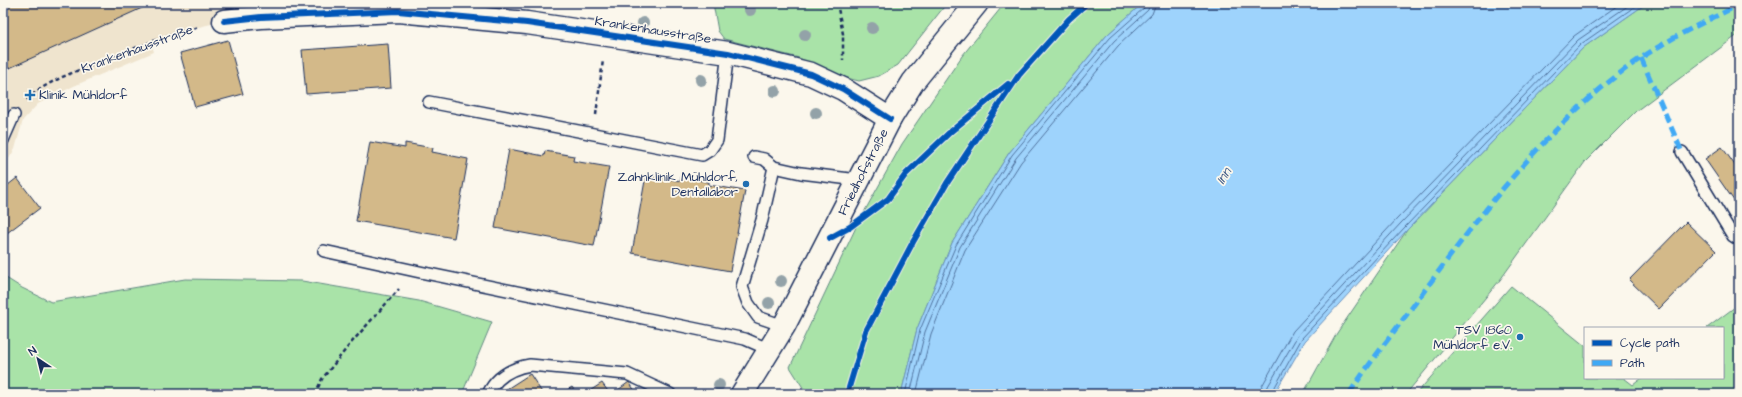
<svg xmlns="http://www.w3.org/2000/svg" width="1742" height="397" font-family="'Architects Daughter',sans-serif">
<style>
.built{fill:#efe4ce}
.green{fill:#a9e3a8;stroke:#628983}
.water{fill:#9ed3fc;stroke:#6a91bd}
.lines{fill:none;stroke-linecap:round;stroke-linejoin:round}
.shore{stroke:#4f719d;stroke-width:1}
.building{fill:#d3b989;stroke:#1b2f5e}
.service-casing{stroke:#1b2f5e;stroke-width:14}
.minor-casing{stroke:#1b2f5e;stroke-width:25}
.tertiary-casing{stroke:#1b2f5e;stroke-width:25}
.path{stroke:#1b2f5e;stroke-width:2.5;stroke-dasharray:4 3;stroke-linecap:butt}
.service{stroke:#fbf7ec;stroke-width:11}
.minor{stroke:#fbf7ec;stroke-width:22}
.tertiary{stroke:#fbf7ec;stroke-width:22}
.quiet{stroke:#3fa9f5;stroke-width:5;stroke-dasharray:10 5;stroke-linecap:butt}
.cycleway-casing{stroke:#fbf7ec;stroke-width:8}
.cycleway{stroke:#0057b8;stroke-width:6}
.tree{fill:#93a2a8}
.poi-dot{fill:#1f6fb2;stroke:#fbf7ec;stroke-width:1.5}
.labels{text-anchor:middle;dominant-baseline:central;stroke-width:3.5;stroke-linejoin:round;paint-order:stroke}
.street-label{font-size:13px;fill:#1b2f5e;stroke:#fbf7ec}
.poi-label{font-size:13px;fill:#1b2f5e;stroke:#fbf7ec;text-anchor:end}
.water-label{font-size:14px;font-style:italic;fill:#3c5886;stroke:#fbf7ec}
</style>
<rect width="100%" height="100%" fill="#fbf7ec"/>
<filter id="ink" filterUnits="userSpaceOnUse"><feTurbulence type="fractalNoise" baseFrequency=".025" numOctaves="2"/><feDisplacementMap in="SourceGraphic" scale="8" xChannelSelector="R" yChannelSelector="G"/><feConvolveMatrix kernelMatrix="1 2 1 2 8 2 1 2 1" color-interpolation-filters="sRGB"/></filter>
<g filter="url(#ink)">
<path class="built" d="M3 3H309L282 4 281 16 224 21 186 30 151 42 154 52 76 85 38 104 23 120 15 149 3 168Z"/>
<path class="green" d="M713 3H947L898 65 879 76 859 81 835 75 799 58 724 39 718 31Z
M1005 3H1143L1107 35 1009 153 952 243 917 329 901 394H807L790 367 858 223 902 144 962 56Z
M1647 3H1739V34L1636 111 1585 162 1500 280 1406 394H1303L1337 333 1407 230 1584 47Z
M3 276 22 288 51 302 185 279 302 281 419 301 492 322 462 394H3Z
M1511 286 1585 346V378H1624L1633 385 1642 378H1723V328H1707L1739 304V394H1416Z"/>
<path class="water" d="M1143 3H1647L1584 47 1407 230 1305 341 1274 394H901L917 329 952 243 1009 153 1107 35Z"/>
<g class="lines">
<path class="shore" d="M905 394 920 330 956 245 1012 155 1110 38 1144 8 1145 3
M910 394 925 332 960 247 1016 158 1114 41 1148 10 1150 3
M916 394 931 334 965 250 1021 162 1118 46 1152 14 1156 3
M1260 394 1262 386 1293 331 1397 219 1574 36 1621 3
M1266 394 1267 388 1298 335 1401 223 1578 40 1632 3
M1271 394 1302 338 1405 227 1581 44 1640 3"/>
</g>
<path class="building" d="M3 3H153L3 71Z
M228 40 243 94 195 107 180 53Z
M388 44 391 88 306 94 302 50Z
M370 142 405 148V143L433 148 432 152 468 159 454 238 356 221Z
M1722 147 1739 171V208L1705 159Z
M509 149 544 156 545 151 574 156 573 161 609 167 594 246 495 228Z
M646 175 681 181V177L709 182V185L745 191 730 271 632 253Z
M17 178 40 208 3 236V189Z
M1686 222 1716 251 1659 309 1629 280Z
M530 374 543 394H499Z
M629 382 637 394H612L618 390Z
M602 383 610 394H585Z
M572 387 577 394H561Z"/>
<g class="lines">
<defs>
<path id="service" d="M429 102 702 155 710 150 717 140 728 53
M3 140 14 115
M1682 152 1733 236 1739 240
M754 157 764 159 774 167
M324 251 420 272 745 339 770 350
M784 326 758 317 748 303 742 287 762 220 774 167 801 173 858 180
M488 394C496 377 512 368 530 365L627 374 670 394"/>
<path id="minor" d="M224 21 261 17 398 11 527 23 608 35 728 53 811 74 843 89 890 119"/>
<path id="tertiary" d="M742 394 784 326 890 119 913 82 977 3"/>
</defs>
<use href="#service" class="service-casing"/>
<use href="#minor" class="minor-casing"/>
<use href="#tertiary" class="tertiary-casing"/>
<path class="path" d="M837 3 843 34V60
M27 100C46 80 83 69 108 59 139 47 169 33 200 27
M596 115 603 60
M315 394 322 379 351 343 399 289"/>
<use href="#service" class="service"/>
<use href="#minor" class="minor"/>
<use href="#tertiary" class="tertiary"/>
<path class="quiet" d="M1641 58 1682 152
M1349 394C1371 360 1398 327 1422 294 1485 208 1552 119 1641 58 1672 37 1706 21 1739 5"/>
<defs>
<path id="cycleway" d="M224 21 261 17 398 11 527 23 608 35 728 53 811 74 843 89 890 119
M830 238 850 227 888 199 906 174 949 133 1008 84
M847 394 866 331 913 242 947 183 1019 75 1069 19 1087 3"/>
</defs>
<use href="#cycleway" class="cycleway-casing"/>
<use href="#cycleway" class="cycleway"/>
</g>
<g class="tree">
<circle cx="750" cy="10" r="6"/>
<circle cx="643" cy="23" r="6"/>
<circle cx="872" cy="28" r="6"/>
<circle cx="805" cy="35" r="6"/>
<circle cx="701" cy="80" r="6"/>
<circle cx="775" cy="91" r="6"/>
<circle cx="816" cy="113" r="6"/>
<circle cx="781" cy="281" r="6"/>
<circle cx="769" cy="303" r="6"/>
<circle cx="719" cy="385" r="6"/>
</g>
</g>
<g class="poi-dot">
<path d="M28 89h4v4h4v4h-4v4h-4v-4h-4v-4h4z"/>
<circle cx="746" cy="184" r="4"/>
<circle cx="1520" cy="337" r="4"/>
</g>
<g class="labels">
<g class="street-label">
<text transform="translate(653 30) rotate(9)">Krankenhausstraße</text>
<text transform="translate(137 49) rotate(-20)">Krankenhausstraße</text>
<text transform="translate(863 172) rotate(-63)">Friedhofstraße</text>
</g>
<g class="poi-label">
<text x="39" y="95" text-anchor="start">Klinik Mühldorf</text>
<text x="738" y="177">Zahnklinik Mühldorf,<tspan x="738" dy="15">Dentallabor</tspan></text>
<text x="1512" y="330">TSV 1860<tspan x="1512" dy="15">Mühldorf e.V.</tspan></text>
</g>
<g class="water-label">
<text transform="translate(1224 176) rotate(-59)">Inn</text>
</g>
</g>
<rect width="1742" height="397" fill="none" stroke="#fbf7ec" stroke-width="16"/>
<rect x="8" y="8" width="1726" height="381" fill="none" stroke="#1b2f5e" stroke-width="1.5" filter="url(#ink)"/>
<rect x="1584" y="327" width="140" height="52" fill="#fbf7ec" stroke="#a1a7b3"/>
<rect x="1592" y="340" width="20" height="6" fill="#0057b8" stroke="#a1a7b3"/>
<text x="1620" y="347" font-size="12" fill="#1b2f5e">Cycle path</text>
<rect x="1592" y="360" width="20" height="6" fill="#3fa9f5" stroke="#a1a7b3"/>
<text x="1620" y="367" font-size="12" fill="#1b2f5e">Path</text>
<g transform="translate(38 359) rotate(325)" stroke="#fbf7ec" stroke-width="3" paint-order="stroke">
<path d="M0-3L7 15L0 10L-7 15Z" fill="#1b2f5e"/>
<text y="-6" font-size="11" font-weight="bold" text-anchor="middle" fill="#1b2f5e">N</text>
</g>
</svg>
